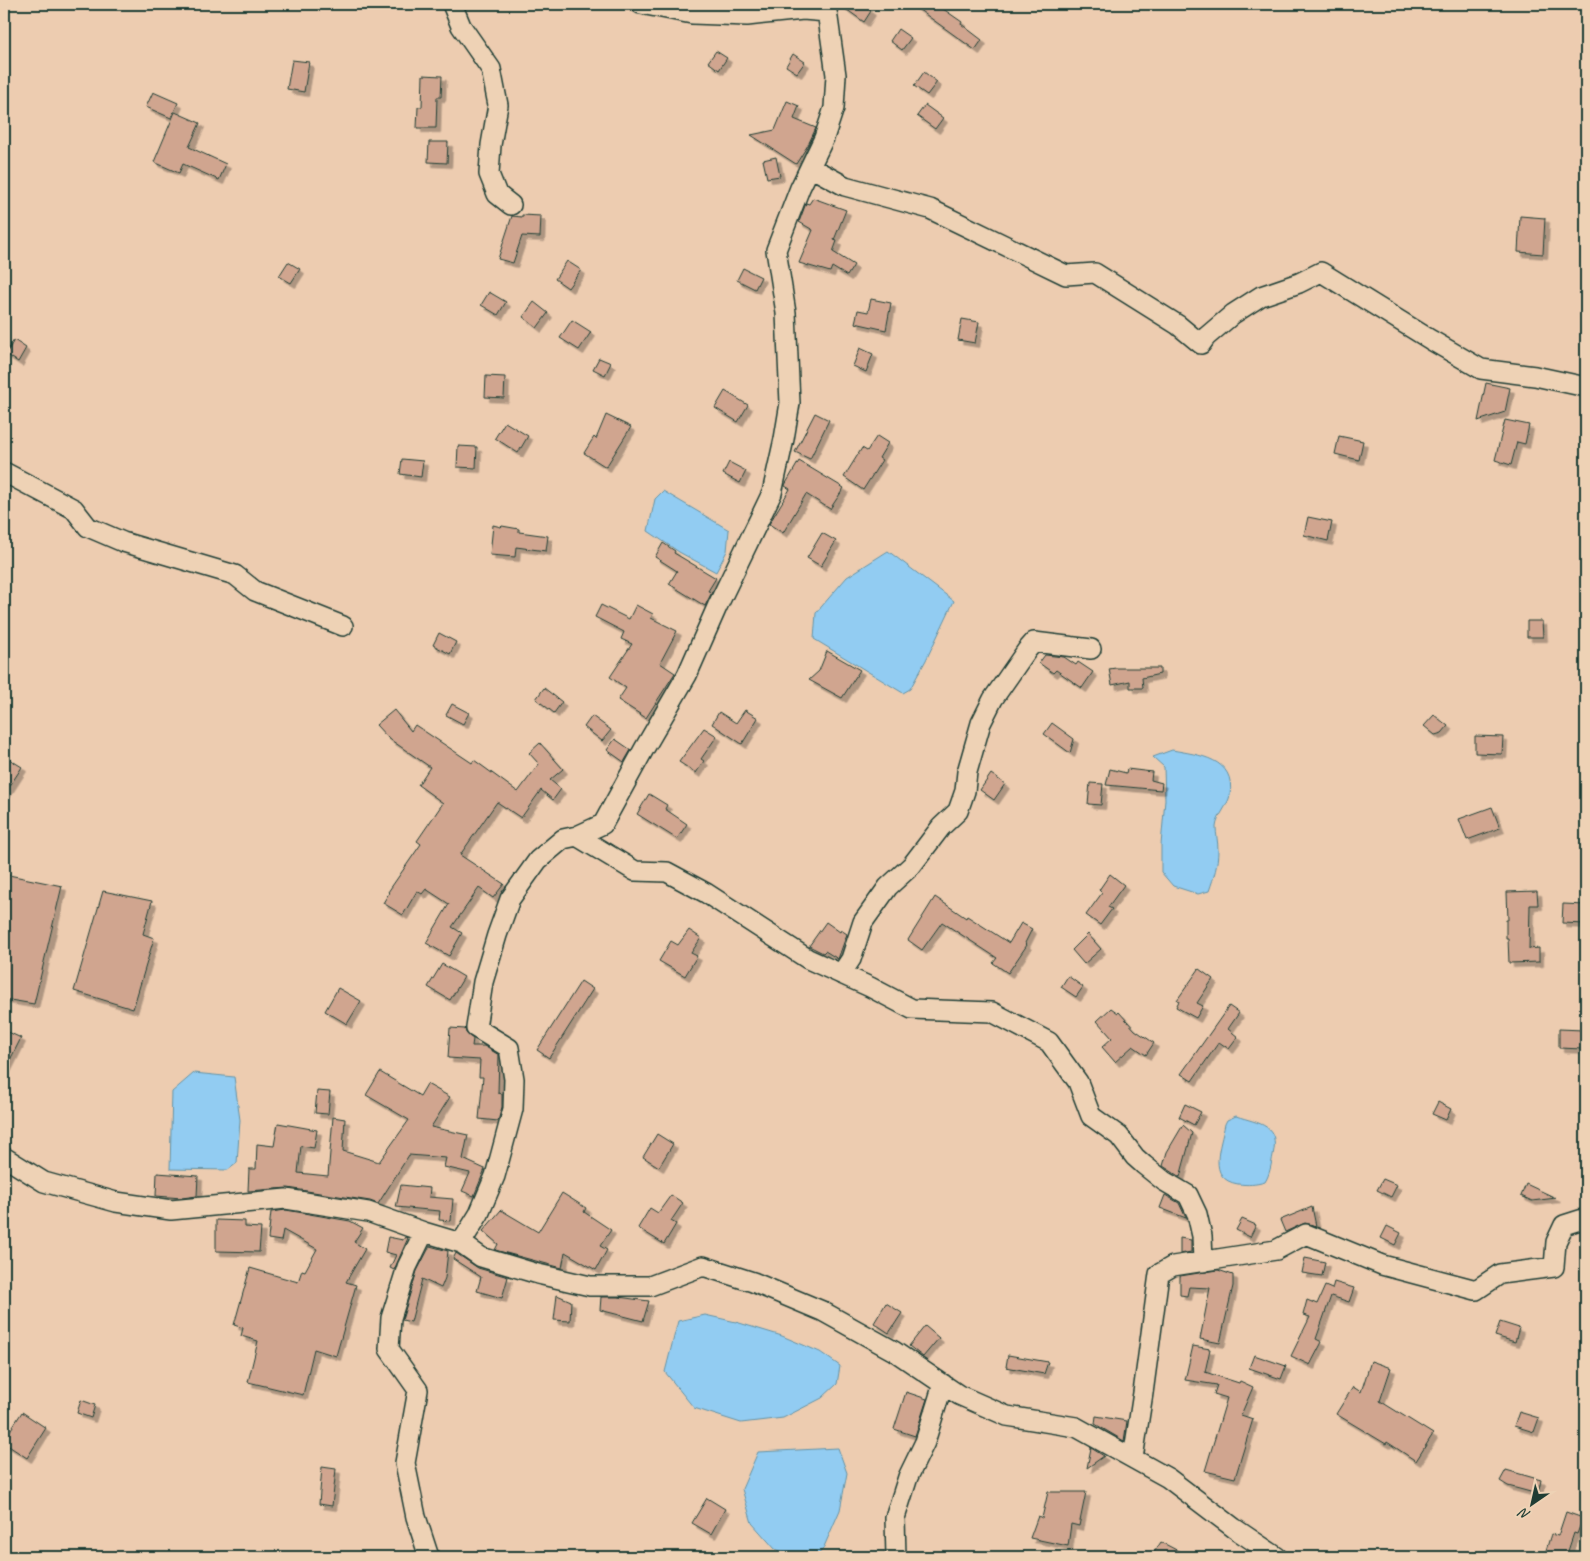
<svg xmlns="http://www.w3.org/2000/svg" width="1590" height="1561" font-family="Caveat,sans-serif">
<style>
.water{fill:#92ccf2;stroke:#6493a6}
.building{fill:#d0a58f;stroke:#1f3d34;filter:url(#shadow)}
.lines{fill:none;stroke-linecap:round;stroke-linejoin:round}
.minor-casing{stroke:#1f3d34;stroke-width:22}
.minor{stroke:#eed2b5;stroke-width:19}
</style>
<defs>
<filter id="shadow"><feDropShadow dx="4.5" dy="4.5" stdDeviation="0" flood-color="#0004"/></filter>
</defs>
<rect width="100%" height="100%" fill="#edccb0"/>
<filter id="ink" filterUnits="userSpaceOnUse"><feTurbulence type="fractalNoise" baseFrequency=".02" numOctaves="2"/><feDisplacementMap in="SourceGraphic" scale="10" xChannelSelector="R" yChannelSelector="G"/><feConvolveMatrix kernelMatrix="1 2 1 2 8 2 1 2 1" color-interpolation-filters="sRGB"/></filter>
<g filter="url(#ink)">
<path class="water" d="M663 491 729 530 727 551 716 572 679 552 648 531 655 499Z
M888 551 954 601 926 660 910 689 903 693 814 639 816 613 847 577Z
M1172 750C1199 755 1236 758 1230 795 1228 806 1217 816 1216 827 1216 834 1218 842 1218 850 1218 864 1214 877 1209 891L1198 894 1173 886 1161 872V845L1165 800 1164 767 1153 757Z
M194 1073 234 1077 240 1120 237 1163 228 1170 170 1169 172 1092Z
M1236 1116C1260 1124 1280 1124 1273 1155 1271 1165 1270 1174 1265 1182 1255 1185 1248 1185 1238 1184 1206 1179 1221 1146 1225 1124L1227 1120Z
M705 1315 736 1322 782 1336 820 1352 840 1366 837 1384 822 1398 783 1418 741 1423 694 1408 665 1372 678 1321Z
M838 1448 847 1473 840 1510 823 1549 816 1557H797L775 1549 752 1523 742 1489 758 1452Z"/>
<path class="building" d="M839 4H861L871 11 864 22Z
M911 4H936L962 22 961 24 982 40 975 50Z
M898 29 911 38 902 50 890 41Z
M716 51 727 58 719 70 708 62Z
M793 54 805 62 797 73 786 66Z
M292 60 309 62 304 92 287 89Z
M924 72 937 82 927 95 914 86Z
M423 75 442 76 441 97H437L436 128H417L418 107H422Z
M153 92 178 103 171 118 146 107Z
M787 101 799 106 794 119 816 128 808 145 796 164 751 135 775 130Z
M925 105 943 118 935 129 917 116Z
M175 112 200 123 189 147 226 164 219 180 183 164 179 173 154 162Z
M429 142H448L447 163 428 162Z
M776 157 780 176 767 178 763 160Z
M813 198 846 210 834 240 837 241 833 252 854 265 847 276 832 267 830 272 799 263 813 230 799 222 806 203 809 204Z
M522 215 541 216 540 237 522 236 513 263 498 259 512 216 522 217Z
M1520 216 1545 218 1543 254 1518 252Z
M567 261 581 270 568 288 555 279Z
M288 262 300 269 291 283 279 276Z
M743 268 761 277 755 289 737 280Z
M489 292 506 302 498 315 481 305Z
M871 299 891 303 886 330 855 323 858 310 868 312Z
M534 302 548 313 537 328 523 317Z
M962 319 979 322 975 343 958 340Z
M572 320 591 332 579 350 560 338Z
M14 340 26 348 18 362 6 354Z
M860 348 873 354 866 372 853 366Z
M599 358 611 363 605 375 593 369Z
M486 376 505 377 504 398 485 397Z
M1486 383 1510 388 1505 412 1478 421Z
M725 391 748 405 738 422 715 408Z
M815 413 829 420 810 459 795 452Z
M606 415 631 427 606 467 584 453 594 437 596 439Z
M1505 420 1529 425 1525 444 1517 442 1511 465 1495 460Z
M505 422 528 436 518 453 495 438Z
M877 436 888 443 879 458 882 460 863 490 844 477 862 448 867 451Z
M1339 436 1363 441 1359 460 1335 454Z
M458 446 477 447 476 468 457 467Z
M402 459 423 461 421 477 400 474Z
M799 461 844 488 830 509 806 494 783 533 769 524 790 489 785 486V485Z
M729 462 746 471 740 483 723 474Z
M1308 517 1332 522 1328 541 1304 535Z
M493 525 501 527 502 526 519 529V532L548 536 546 551 516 547 515 557 490 555Z
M822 533 836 541 821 566 807 558Z
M663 543 675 551 674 553 716 578 708 591 712 592 705 606 669 584 677 571 655 557Z
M601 605 629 619 636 605 653 614 651 618 677 631 660 663 675 673 646 718 618 700 626 688 610 677 632 644 621 639 624 632 595 617Z
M1527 621H1542L1543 637H1527Z
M439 633 456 642 450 654 433 645Z
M827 651 860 670 842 698 809 680 819 671Z
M1045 655 1064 657 1076 665 1078 662 1093 672 1082 688 1056 670 1053 673 1039 663Z
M1116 668H1160V674L1142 678 1143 688H1130V681L1112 685 1109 669Z
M544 688 562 702 554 713 536 699Z
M452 704 469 713 463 724 446 715Z
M394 710 411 731 415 725 472 763 474 760 518 792 539 764 529 753 540 743 563 769 550 780 561 789 553 800 541 790 521 818 497 802 460 855 504 884 493 898 479 888 452 927 462 933 449 956 426 943 449 904 426 889 422 894 417 891 403 915 383 903 389 893 388 892 421 844 417 841 443 803 418 785 430 767 388 738 376 725Z
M745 710 758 718 742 744 712 724 719 712 736 723Z
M1434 715 1448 726 1442 733 1435 735 1424 726Z
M592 716 611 730 602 741 584 727Z
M1052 723 1074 739 1070 753 1044 734Z
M704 728 717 736 701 759 704 761 696 773 679 762Z
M1475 736 1503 737 1502 754 1475 753Z
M615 739 631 750 624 762 607 750Z
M4 756 22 767 4 795Z
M1110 769 1126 773 1127 769 1152 772 1151 780 1162 783 1161 790 1106 785Z
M991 774 1005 784 994 800 980 790Z
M1090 783 1103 784 1101 805 1088 804Z
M649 794 667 805 665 809 687 824 677 839 637 814Z
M1492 807 1500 828 1467 840 1459 819Z
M4 874 62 886 34 1004 4 999Z
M1110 874 1124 885 1108 907 1112 909 1100 925 1086 915 1102 893 1099 890Z
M103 891 152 901 143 934 154 938 133 1009 74 991Z
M1537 891 1538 905H1530L1529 949 1539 948V962L1509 963 1508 938H1506V920H1508L1507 892Z
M935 897 966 918 967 916 1009 943 1021 923 1032 929 1025 943 1027 945 1008 973 993 963 997 958 942 922 922 950 908 940Z
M1563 904 1586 905V924L1562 923Z
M826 922 840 932 841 930 847 934 838 959 825 951 823 953 809 946Z
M689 930 701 938 691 953 697 956 685 976 659 961 671 941 678 945Z
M1088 934 1101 949 1084 964 1072 950Z
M442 964 464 977 450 1000 428 987Z
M1199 969 1213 979 1197 1003 1203 1006 1196 1018 1176 1007 1179 1001 1177 1000Z
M1068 976 1083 987 1076 997 1061 987Z
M581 981 593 989 549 1058 537 1050Z
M338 988 361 1001 347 1024 325 1011Z
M1229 1006 1239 1013 1228 1029 1238 1037 1229 1049 1219 1042 1192 1081 1181 1074Z
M1111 1008 1118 1013 1119 1012 1135 1030 1154 1043 1146 1055 1133 1046 1115 1062 1102 1047 1112 1038 1097 1021Z
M450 1028 465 1029 466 1033 473 1039 472 1046H484L499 1055 498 1093 502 1094V1107L498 1121 479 1119 483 1077H479L480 1060 448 1058Z
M1559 1029 1583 1030V1049L1559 1048Z
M4 1030 21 1038 4 1072Z
M380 1072 420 1096 427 1084 450 1097 431 1127 468 1135 463 1159 485 1169 474 1196 462 1191 470 1173 444 1167 446 1158 409 1155 378 1204 370 1201 288 1188 248 1191 249 1169H256L257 1144 274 1146 278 1123 317 1130 314 1148 301 1146 298 1173 328 1176 333 1117 345 1119 343 1151 379 1162 409 1120 366 1095Z
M317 1091 330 1092 328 1114 315 1113Z
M1438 1102 1451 1109 1446 1120 1432 1114Z
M1185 1104 1201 1112 1194 1125 1179 1117Z
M1183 1125 1192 1133 1180 1177 1163 1166 1167 1152Z
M657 1134 673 1144 659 1167 643 1157Z
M157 1173 198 1176 197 1196 182 1198 156 1196Z
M1383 1179 1397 1185 1391 1197 1377 1190Z
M1526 1184 1556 1198 1532 1201 1521 1196Z
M401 1185 430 1188 429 1197 453 1199 451 1221 439 1220 440 1211 396 1207Z
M562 1193 586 1208 584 1212 611 1230 600 1246 607 1250 596 1270 565 1252 562 1268 495 1250 498 1244 483 1231 501 1210 538 1232Z
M671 1195 683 1203 671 1221 676 1224 664 1244 638 1228 650 1208 658 1213Z
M1165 1195 1179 1203 1186 1218 1160 1208Z
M1312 1207 1316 1226 1305 1223 1285 1232 1280 1220Z
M286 1210 350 1221 363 1228 354 1242 365 1249 346 1282 356 1285 336 1356 314 1349 303 1395 248 1382 258 1341 241 1336 243 1328 234 1325 250 1268 298 1282 302 1270 305 1271 317 1249 283 1230 281 1241 268 1239 271 1212Z
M1242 1219 1256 1225 1250 1237 1236 1230Z
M216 1220 245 1221V1227L261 1228 259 1252 216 1251Z
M1387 1226 1401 1233 1395 1245 1381 1238Z
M388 1237 403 1240 405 1237 408 1238 394 1270 390 1268 396 1255 385 1252Z
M1180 1238 1191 1240V1252L1180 1254Z
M430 1246 448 1251 445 1278 441 1288 422 1279 411 1322 402 1320 417 1271Z
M456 1253 478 1268 508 1277 502 1298 477 1291 481 1277 453 1259Z
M1305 1258 1325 1262 1322 1276 1302 1273Z
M1218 1270 1233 1275V1286L1220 1343 1200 1339 1210 1288 1189 1287 1187 1296 1180 1295V1276Z
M1334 1282 1354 1288 1349 1302 1331 1296 1316 1339 1322 1342 1310 1365 1291 1356 1310 1317 1303 1315 1307 1300 1317 1304 1325 1286 1332 1289Z
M557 1295 571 1301 570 1321 554 1320Z
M601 1297H618L649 1301 643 1321 600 1310Z
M886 1303 902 1313 889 1333 874 1323Z
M1500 1322 1519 1328 1515 1342 1495 1336Z
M925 1326 939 1338 923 1357 909 1346Z
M1193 1346 1210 1349 1205 1372 1239 1383 1240 1381 1253 1387 1241 1415 1253 1419 1235 1478 1205 1471 1227 1398 1214 1394 1217 1385 1185 1380Z
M1008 1355 1048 1362 1044 1374 1006 1367Z
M1254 1355 1286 1366 1281 1379 1249 1368Z
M1371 1361 1391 1368 1380 1401 1433 1434 1416 1461 1387 1442 1386 1444 1336 1414 1353 1387 1361 1392Z
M906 1392 927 1399 915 1436 894 1429Z
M81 1400 95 1405 91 1418 77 1413Z
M22 1412 46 1428 27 1458 4 1443V1440Z
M1519 1412 1539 1418 1534 1432 1514 1426Z
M1096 1416 1127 1421 1124 1441 1095 1424Z
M1091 1448 1104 1456 1087 1468Z
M322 1467 336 1469 332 1506 319 1504Z
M1506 1470 1541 1480 1538 1494 1508 1486 1500 1481Z
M1048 1492H1086L1079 1526 1071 1524 1068 1546 1030 1538 1038 1516 1042 1518Z
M707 1498 725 1509 711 1534 692 1523Z
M1566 1512 1583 1518 1577 1534 1574 1533 1566 1557H1544L1551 1534 1558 1536Z
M1161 1542 1190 1557H1151Z"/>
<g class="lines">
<defs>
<path id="minor" d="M452 4 461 26 491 69 498 105 491 145 489 174 497 194 511 205
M641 4 692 14 747 16 803 10 827 12
M810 167 845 186 930 209 1066 275 1095 273 1178 325 1201 344 1206 337 1233 314 1261 296 1299 283 1321 272 1431 340 1481 369 1535 376 1586 387
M4 472 74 509 88 527 123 542 235 575 255 591 343 626
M577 836 635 871 667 872 706 893 808 959 870 987 912 1009 992 1012 1049 1042 1078 1082 1091 1116 1119 1136 1135 1157 1144 1165 1164 1181 1188 1195 1197 1214 1202 1236 1203 1262
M841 974 851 959 863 922 888 887 912 865 941 827 958 811 965 791 967 772 981 723 993 699 1027 650 1034 642 1091 649
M4 1157 44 1182 116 1202 171 1210 286 1199 368 1212 424 1232
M461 1243 479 1214 495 1176 513 1109 514 1079 509 1048 476 1028 483 982 497 935 510 899 538 860 563 839 577 836 603 824 644 749 687 675 717 607 772 493 784 439 790 403 786 313 776 250 800 188 824 138 834 108 836 75 826 4
M1133 1458 1143 1393 1159 1274 1173 1266 1276 1250 1306 1234 1382 1265 1476 1290 1500 1274 1554 1267 1556 1242 1564 1225 1586 1218
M429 1557 416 1517 405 1463 418 1390 389 1349 391 1318 407 1267 424 1232 461 1243 481 1257 538 1274 590 1286H650L703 1266 753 1282 822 1311 894 1351 959 1395 1007 1416 1076 1427 1168 1478 1234 1528 1277 1557
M896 1557 895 1518 908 1477 925 1442 943 1384"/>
</defs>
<use href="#minor" class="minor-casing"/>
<use href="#minor" class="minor"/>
</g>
</g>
<rect width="1590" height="1561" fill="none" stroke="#eed2b5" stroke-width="20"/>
<rect x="10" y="10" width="1570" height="1541" fill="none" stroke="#1f3d34" stroke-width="2" filter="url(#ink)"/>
<g transform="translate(1532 1504) rotate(214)" stroke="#eed2b5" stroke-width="4" paint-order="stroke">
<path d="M0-4L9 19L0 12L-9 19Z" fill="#1f3d34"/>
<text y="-8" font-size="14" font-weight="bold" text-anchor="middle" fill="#1f3d34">N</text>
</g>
</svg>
